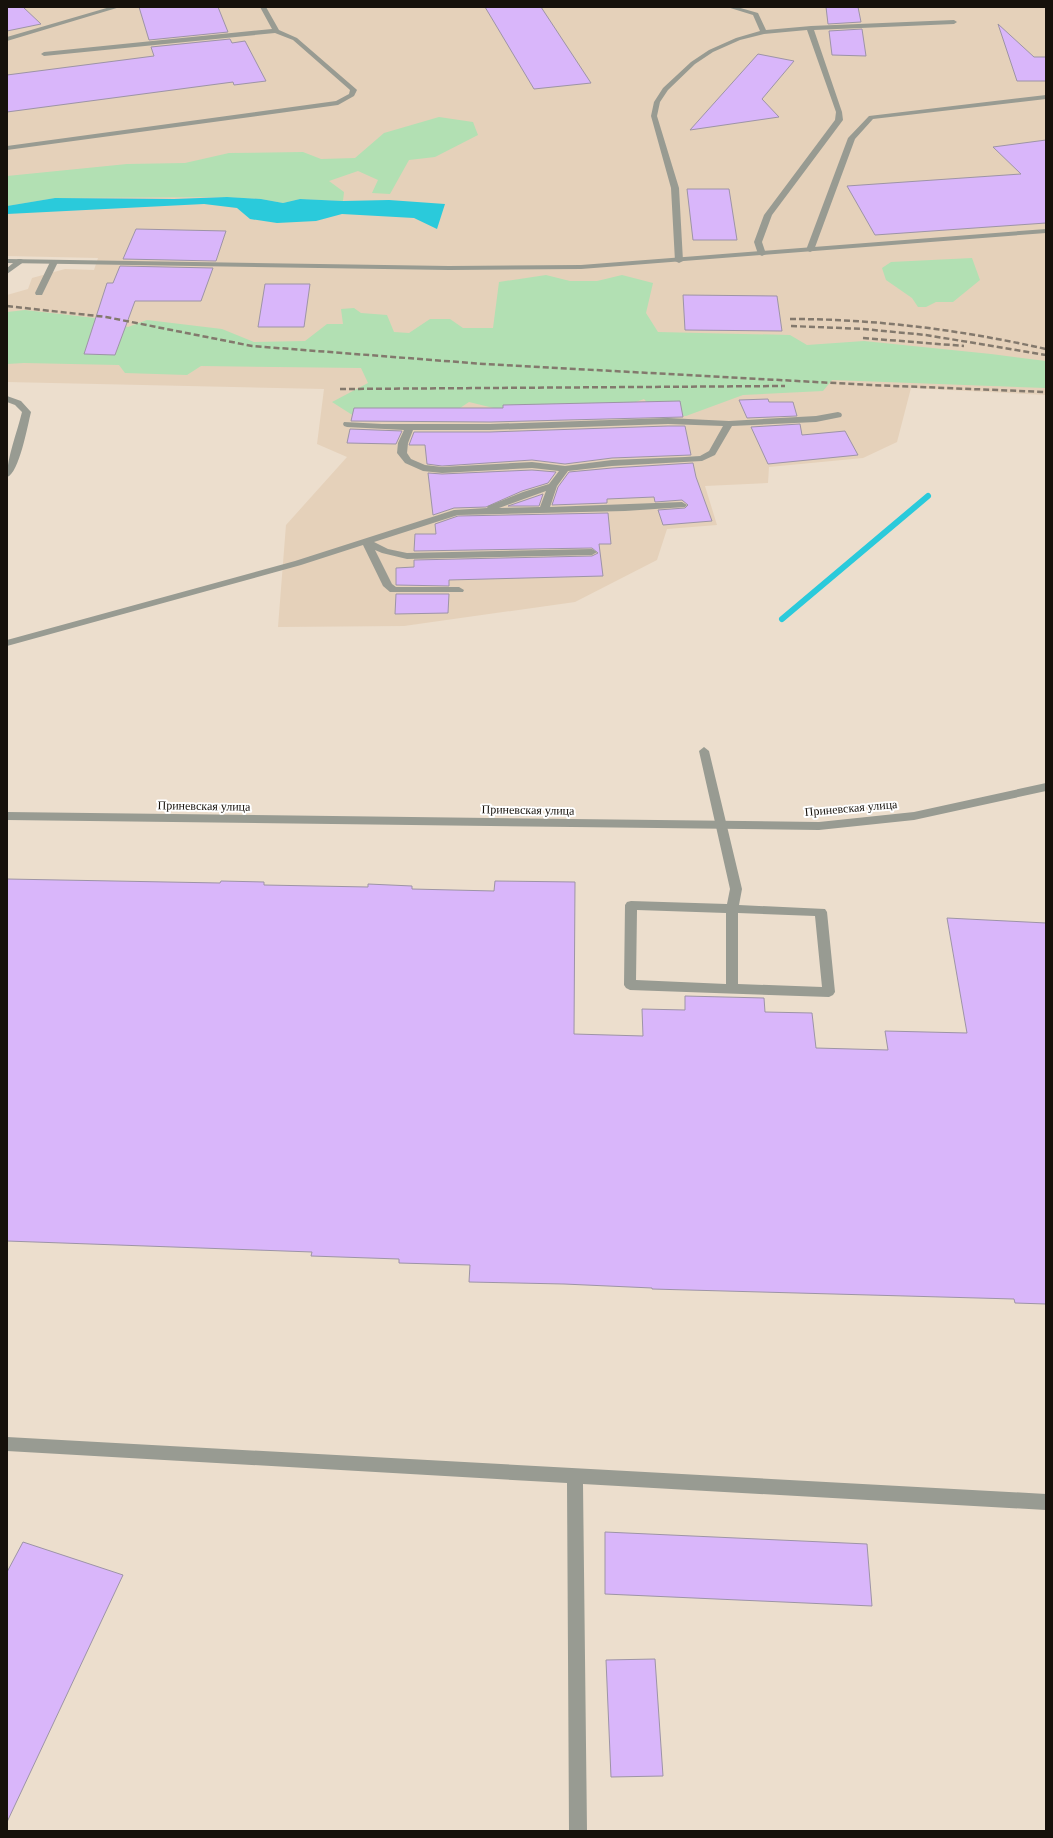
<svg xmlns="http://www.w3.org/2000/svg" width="1053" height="1838" font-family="'Times New Roman',serif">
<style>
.built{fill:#e5d1ba}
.green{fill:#b2e0b3}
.water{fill:#2acadb}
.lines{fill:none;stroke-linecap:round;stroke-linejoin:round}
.stream{stroke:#2acadb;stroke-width:6}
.building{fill:#d9b6fa;stroke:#9d94a6}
.lane{fill:#989b92;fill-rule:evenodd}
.street{fill:#989b92;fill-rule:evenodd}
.rail{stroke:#83796d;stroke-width:2.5;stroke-dasharray:6 3;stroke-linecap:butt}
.labels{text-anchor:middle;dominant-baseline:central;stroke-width:4;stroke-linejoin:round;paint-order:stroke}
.street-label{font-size:12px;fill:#16110b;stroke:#fff}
</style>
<rect width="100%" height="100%" fill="#ecdecd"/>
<path class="built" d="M7 7H1046V395L911 388 897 442 863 458 769 467 768 483 705 486 717 525 667 529 657 560 575 602 404 626 278 627 286 525 347 457 317 444 324 389 7 382V295L28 289 32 278 65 269 94 270 98 258 7 256Z"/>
<path class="green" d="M439 117 473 122 478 135 435 157 409 160 390 194 372 193 378 180 358 171 329 181 344 192 343 201 300 199 283 203 261 199 227 197 55 198 7 206V176L127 164 185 163 229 153 303 152 321 159 355 158 384 133Z
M972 258 980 280 953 302H936L926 307H918L912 298 886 280 882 268 891 262Z
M546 275 570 281H597L622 275 653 283 646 313 658 332 790 335 807 345 864 341 991 354 1046 361V388L832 380 823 391 743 395 686 416 658 415 644 399 619 408 514 413 469 402 457 410 357 418 332 402 368 383 361 368 201 366 187 375 125 373 119 365 24 363 7 364V312L25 310 104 319 128 327 147 320 222 329 254 342 305 341 327 324H343L341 309 354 308 361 313 387 315 394 332 409 333 430 319H450L463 328H493L499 282Z"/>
<path class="water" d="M227 197 261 199 283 203 300 199 343 201 389 200 445 204 437 229 414 218 342 214 316 221 277 223 250 219 237 208 204 204 7 214V206L55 198 174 199Z"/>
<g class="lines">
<path class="stream" d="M782 619 928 496"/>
</g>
<path class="building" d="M7 7H23L41 24 7 31Z
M139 7H218L228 32 149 40Z
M485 7H541L591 83 534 89Z
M826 7H858L861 22 828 24Z
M998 24 1034 57H1046V81H1017Z
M862 29 866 56 832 55 829 31Z
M230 39 232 43 245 41 266 81 234 85 233 82 7 112V75L154 56 151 47Z
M758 54 794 61 762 99 779 117 690 130Z
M1046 140V223L875 235 847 186 1021 174 993 147Z
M687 189H729L737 240H693Z
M136 229 226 231 216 261 123 259Z
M120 266 213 268 201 301H135L115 355 84 354 107 283H113Z
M265 284H310L304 327H258Z
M683 295 777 296 782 331 685 330Z
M768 399 769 402H793L797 416 747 418 739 400Z
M680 401 683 417 490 422 351 421 354 408H503V405Z
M800 424 802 435 845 431 858 455 768 464 751 427Z
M668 426H685L691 455 612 458 565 464 532 460 442 466 427 464 425 445H409L414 432H490Z
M350 429 402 431 396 444 347 443Z
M693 463 696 477 712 521 663 525 658 510 685 508 688 505 682 500 655 502 654 497 607 499V503L552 505 558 487 569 472 612 468Z
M532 470 556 472 548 483 522 491 486 507 454 508 433 515 428 473 442 474Z
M543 494 539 506H508Z
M608 513 611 544H599L603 576 449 580V586L396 585V568L414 567V560L592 556 598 553 592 548 414 551 415 534H436L435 524 458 516Z
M396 594H449L448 613 395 614Z
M7 879 220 883 221 881 264 882V885L368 887V884L412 886V889L494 891 495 881 575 882 574 1034 643 1036 642 1009 685 1010V996L764 998 765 1012 812 1013 816 1048 888 1050 885 1031 967 1033 947 918 1046 923V1304L1015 1303 1014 1299 652 1289V1288L564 1284 469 1282 470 1265 399 1263V1259L311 1256 312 1252 7 1241Z
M605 1532 867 1544 872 1606 605 1594Z
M23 1542 123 1575 7 1822V1572Z
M655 1659 663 1776 611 1777 606 1660Z"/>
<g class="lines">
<path class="lane" d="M260 7H266L279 30 297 38 356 89 357 90 354 96 338 105 7 150V146L336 101 349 94 350 90 293 40 275 33 44 56 41 54 44 52 272 29Z
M727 7H737L758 13 766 30 811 26 954 20 957 22 954 24 814 30 842 112 843 120 772 215 762 242 766 254 762 256 758 254 754 242 764 215 835 120 836 112 807 30 764 34 740 40 713 52 695 64 668 90 660 102 657 116 679 188 683 261 679 263 675 261 671 188 651 116 654 102 663 88 691 62 709 50 736 38 760 31 753 15Z
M1046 95V99L873 119 855 139 814 250 810 252 806 250 848 138 869 116Z
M18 259H21L25 261 7 274V268Z
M51 260H54L58 262 43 293 42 295H36L35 293Z
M7 396 21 401 31 412C28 424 19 474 7 477 7 457 17 433 22 412L15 405 7 402Z
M838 412 841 413 842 415 841 417 816 422 732 426 715 455 702 461 612 466 568 471 557 486 550 507 682 502 687 505 685 507 625 511 458 515 374 542 388 549 407 553 592 549 597 552 592 555 407 559 382 553 375 550 392 584 396 587H459L464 590 463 592H390L383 586 363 545 301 565 7 646V640L295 561 454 510 487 508 488 506 523 492 549 484 559 471 532 468 442 473 423 471 405 463 397 453 398 443 404 430 347 427 344 426 343 424 344 422 382 424H490L668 418 729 421 816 416ZM668 424 723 426 709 451 700 456 685 457 612 460 565 466 532 462 442 467 425 465 411 459 407 453 408 443 413 430H490ZM546 491 540 507 499 508Z
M704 747 709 751 742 889 739 905 825 909 827 912 835 992 833 995 829 997 630 990 626 988 624 985 625 905 627 902 631 901 727 904 730 889 699 751ZM637 910 726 913V984L636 980ZM738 913 815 916 822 987 738 984Z
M7 1437 1046 1494V1510L583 1484 587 1831H569L567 1483 7 1451Z"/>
<path class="street" d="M110 7H120L7 41V37Z
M1046 229V233L581 269 449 270 7 263V259L449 266 581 265Z
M1046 783V791L914 820 819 830 7 820V812L819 822 914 812Z"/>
<path class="rail" d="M7 306 106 317 252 346 484 364 871 385 1046 392
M790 319C877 319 961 330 1046 349
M791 326 863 329 926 335 1046 355
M863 338 964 346
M340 389 785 386"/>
</g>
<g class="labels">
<g class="street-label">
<text transform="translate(204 806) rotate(1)">Приневская улица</text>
<text transform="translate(851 808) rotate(-5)">Приневская улица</text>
<text transform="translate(528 810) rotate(1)">Приневская улица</text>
</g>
</g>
<rect width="1053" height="1838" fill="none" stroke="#16110b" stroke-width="16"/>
</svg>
